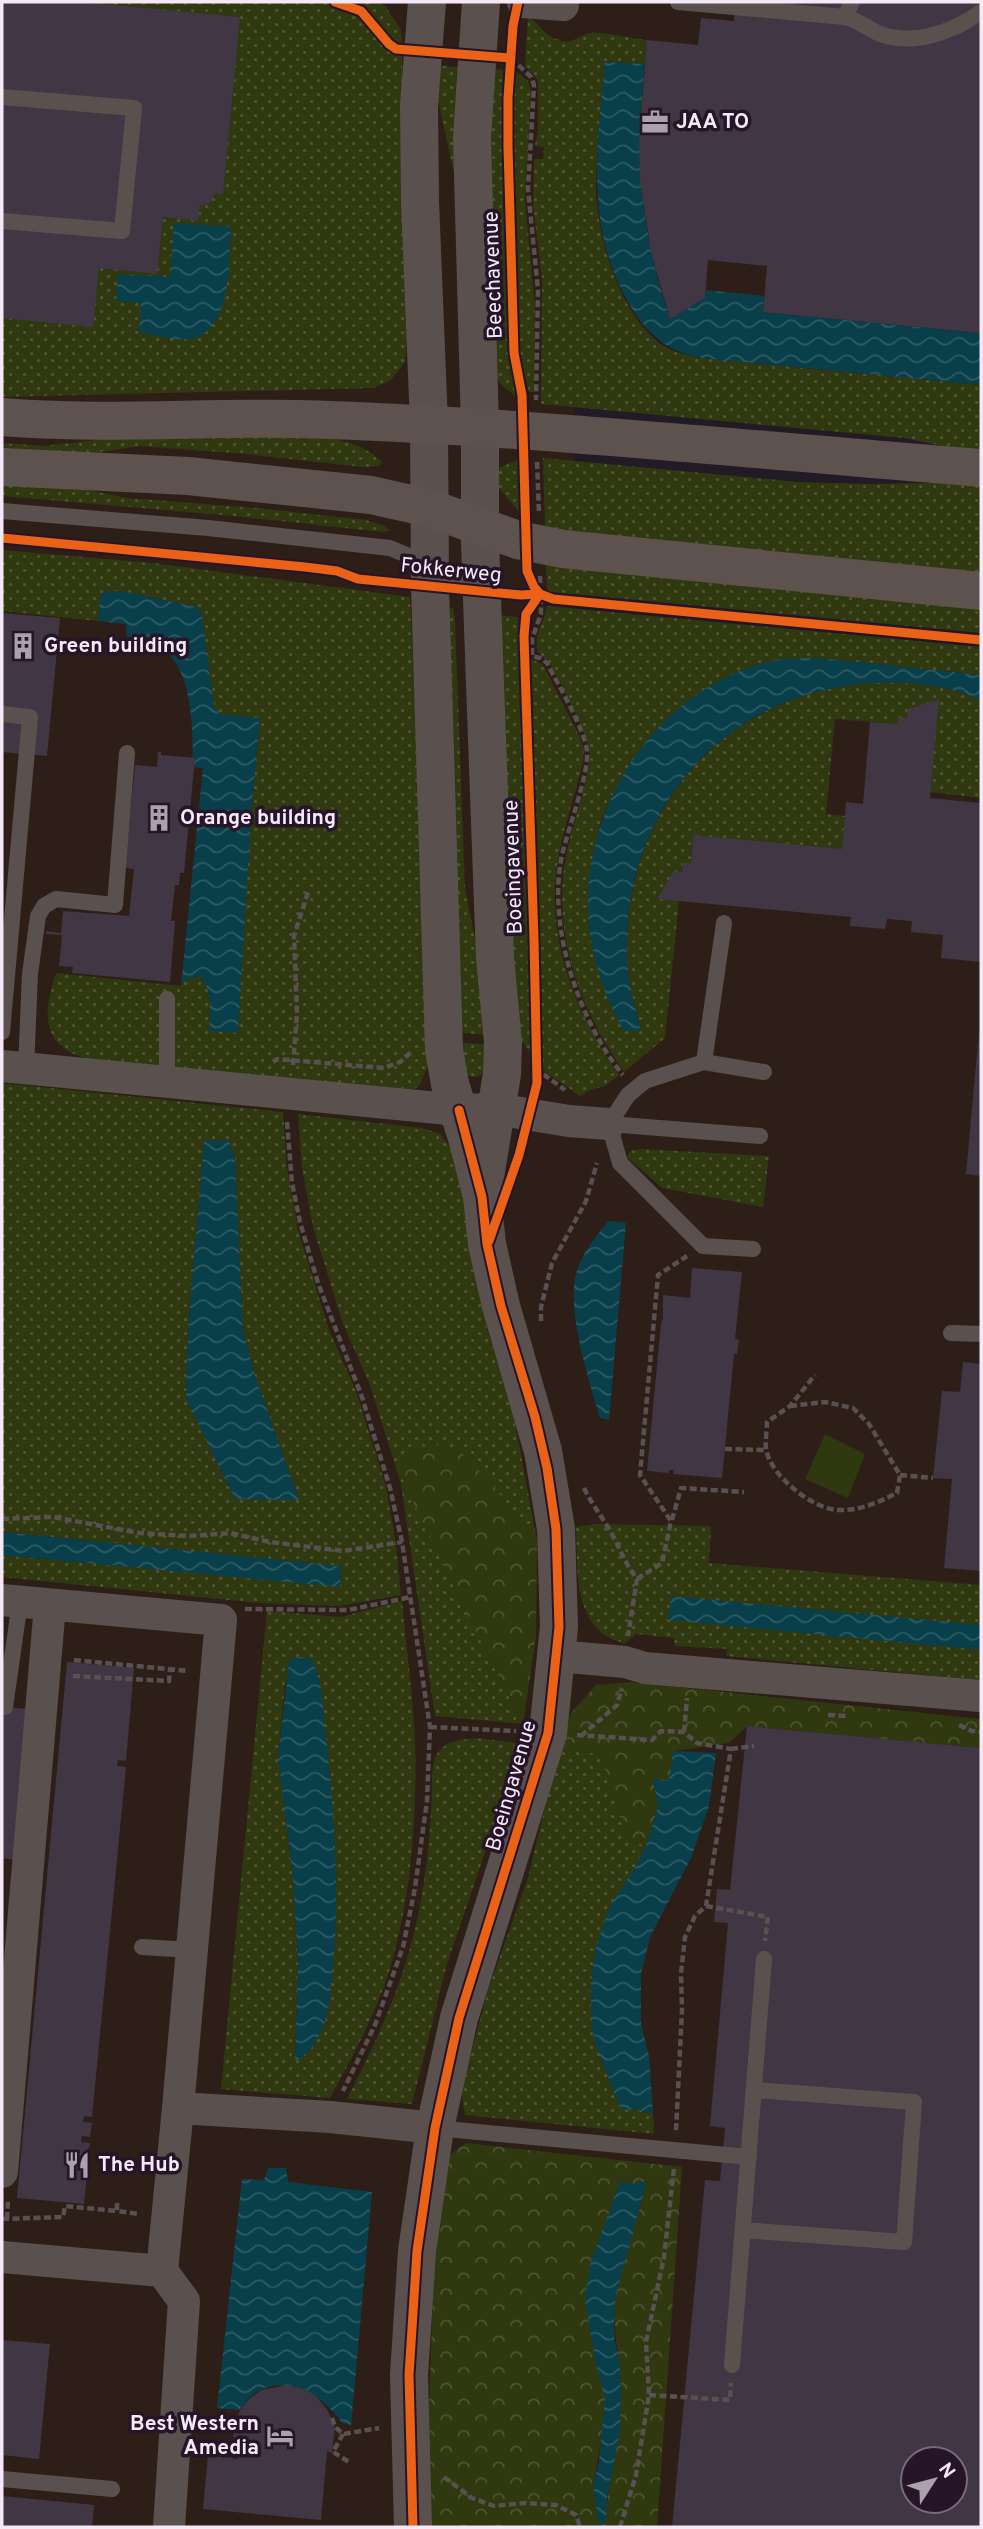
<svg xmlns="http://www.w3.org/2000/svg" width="983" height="2529" font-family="Overpass,sans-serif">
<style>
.commercial{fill:#2d1f18;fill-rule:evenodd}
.grass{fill:url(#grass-dots);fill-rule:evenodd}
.forest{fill:url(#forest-crowns);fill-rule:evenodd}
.pitch{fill:#2f380f}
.water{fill:url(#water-waves)}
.building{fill:#413644;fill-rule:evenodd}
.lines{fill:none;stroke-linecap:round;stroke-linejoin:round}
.path{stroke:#585051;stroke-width:4.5;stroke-dasharray:7 3.5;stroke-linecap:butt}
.service{stroke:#5a514f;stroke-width:16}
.minor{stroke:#5a514f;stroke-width:32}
.tertiary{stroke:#5a514f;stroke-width:38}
.secondary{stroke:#5e524e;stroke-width:38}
.cycleway-casing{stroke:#261529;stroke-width:13}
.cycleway{stroke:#ea6118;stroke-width:9}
.labels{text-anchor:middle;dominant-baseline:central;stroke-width:7;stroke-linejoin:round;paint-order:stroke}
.poi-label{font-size:21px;font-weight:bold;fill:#f5e9f7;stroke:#261529;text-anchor:start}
.street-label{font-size:21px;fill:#f5e9f7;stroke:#261529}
</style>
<defs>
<pattern id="grass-dots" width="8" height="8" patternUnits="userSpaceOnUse" patternTransform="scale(1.75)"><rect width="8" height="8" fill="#2f380f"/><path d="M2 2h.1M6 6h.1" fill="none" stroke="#4e5533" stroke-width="1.8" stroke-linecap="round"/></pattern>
<pattern id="forest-crowns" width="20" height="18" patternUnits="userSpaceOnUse" patternTransform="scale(1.75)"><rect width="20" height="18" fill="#2f380f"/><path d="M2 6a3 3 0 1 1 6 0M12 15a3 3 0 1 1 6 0" fill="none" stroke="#4e5533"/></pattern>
<pattern id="water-waves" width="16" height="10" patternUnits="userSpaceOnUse" patternTransform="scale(1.75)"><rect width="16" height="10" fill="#093f4a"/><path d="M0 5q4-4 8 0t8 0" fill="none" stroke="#2d5b65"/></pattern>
</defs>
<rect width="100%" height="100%" fill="#221a24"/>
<path class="commercial" d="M2 2H981V366L575 326 573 640 981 681V2527H2ZM913 2459H955V2501H913Z"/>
<path class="grass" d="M2 2H375L385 6 401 30 410 303 405 362 390 381 373 388 2 397Z
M528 17C539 22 543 34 554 38 573 47 575 36 591 33 601 31 635 39 647 40L645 64 605 62C602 103 597 144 596 185 596 235 620 320 666 347 677 353 690 356 702 358L981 385V454L904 438 541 404 542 279 533 205 534 159H543L544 147 535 146 538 130V80L525 66Z
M436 65 466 68 464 172 454 173 435 86Z
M485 68 503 70 502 127 509 350 517 387 516 396 503 387 496 377Z
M516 71 528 81 531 92 525 200 535 306 534 392H529L519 350 513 137V90Z
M275 433C310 437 357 435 382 462L379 466 363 467 246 454 140 446 79 455 2 453V443L44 446 122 437Z
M543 458 798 482 869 484 981 482V577L561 532 545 526Z
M518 460 520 513 498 487V468Z
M2 481 74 487 127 498 257 508 366 520 385 526 389 531 383 532 223 515 2 496Z
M2 550 153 563 410 597 430 1025 428 1066 419 1086 410 1092 109 1061C99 1059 86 1059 76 1055 38 1039 46 1004 56 973L180 986 188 978 201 977C213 992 210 1013 209 1031L251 816 260 719 220 714 214 708 202 615 197 607 126 592 106 591 100 597 98 621 2 611Z
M546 565 981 605V633L552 592 547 590Z
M547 606 981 647V675L819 658 772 661 705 689 668 718 647 740 614 792 601 820 589 880V923L592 946 641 1031C635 1007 628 982 627 958 622 826 707 709 840 687 886 679 938 681 981 700V798L922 791 898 718V724L835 719 826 814 845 816 842 849 692 844 691 863H683L665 1038 624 1072C577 1006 548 922 569 842 575 819 592 770 589 749 587 734 558 676 549 662 544 656 538 656 537 647 535 632 545 620 547 606Z
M440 607 453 608 455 620 465 889 495 1036 453 1032Z
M498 615 518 617 532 1055 521 1040 512 1038Z
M530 658 543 665 580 738 584 749 583 762C575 796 562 831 557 866 546 940 577 1016 619 1075L605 1086 590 1090 580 1096 543 1070Z
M453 1042 496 1045 484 1074 475 1077 466 1075Z
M2 1083 283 1112 287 1168 298 1230 329 1330 356 1391 386 1487 396 1544 401 1595 340 1606 259 1603 2 1577V1555L340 1586 341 1566 2 1532ZM204 1141 235 1158 243 1331 256 1379 299 1500 186 1399 188 1329Z
M298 1114 422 1128 440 1134 456 1154 487 1329 513 1412 537 1541 489 1481 456 1592 523 1724 435 1716 401 1484 370 1385 343 1324 313 1227 302 1167Z
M640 1149 769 1156 763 1207 662 1188 627 1157 630 1151Z
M595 1524 711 1526 709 1563 981 1585V1680L726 1656 727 1649 675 1646 674 1638 636 1634 625 1643C572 1633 578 1569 576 1527Z
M402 1601C406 1647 413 1694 415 1740 417 1814 412 1890 392 1962 378 2010 354 2054 330 2098L221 2089 267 1611 341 1617ZM316 1667 330 1777 295 2060 298 1963 293 1877 278 1757 285 1683Z
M476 1738 518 1743 510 1779 447 1964 412 2104 347 2099C386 2023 414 1959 425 1874 429 1849 430 1824 432 1800 432 1788 431 1774 434 1762 439 1741 458 1740 476 1738Z
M559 1749 599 1754C611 1782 616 1812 629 1840L646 1846 595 1951 591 1984 594 2041 635 2109 653 2114 654 2134 465 2115 461 2090 488 1990 528 1878Z"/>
<path class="forest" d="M439 1445 460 1451 489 1481 537 1541 536 1636 523 1724 456 1592 395 1463 417 1447Z
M630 1682 981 1719V1748L747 1726 729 1743 674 1751 670 1780 653 1779 658 1807 646 1846 629 1840C616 1812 611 1783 599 1754L559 1749 571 1713 596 1685Z
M466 2143 682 2167 657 2527H430L427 2462 434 2264 448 2156ZM646 2181C640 2221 618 2259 615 2300 612 2334 622 2366 621 2400 619 2441 607 2481 606 2522L600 2525 593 2487 604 2423 620 2182 634 2184Z"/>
<path class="pitch" d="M825 1434 865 1454 848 1498 805 1479Z"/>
<path class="water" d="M605 62 645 64C635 157 640 230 670 319L705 298 706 290 764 296 763 312 981 333V385L702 358C668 352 649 336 631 307 584 229 597 148 605 62Z
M174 223 231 227C229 258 232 322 198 337 181 344 156 335 139 332L141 303 116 301 118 274 170 277Z
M106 591 126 592 197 607 202 615 214 708 221 714 260 718 251 816 238 1033 209 1031C210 1013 213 992 201 977L188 978 181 986 203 768 192 767C194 736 193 672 165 651 156 644 138 643 127 640L126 624 98 621 100 597Z
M819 658 981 675V700C938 681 886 679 840 687 707 709 621 826 627 958 628 983 635 1007 641 1031L623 1030C602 991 588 948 588 903 588 794 663 687 771 661 786 658 804 658 819 658Z
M228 1140 235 1158 243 1331 256 1379 299 1500 235 1499 186 1399 188 1329 204 1141Z
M608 1221 626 1223 609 1420 600 1418C589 1381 565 1307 577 1271 583 1251 596 1237 608 1221Z
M2 1532 341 1566 340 1587 2 1555Z
M671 1596 981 1625V1650L668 1620Z
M295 1657 311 1658C323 1679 323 1712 326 1736 334 1812 340 1890 333 1966 331 1982 331 1999 327 2014 322 2033 313 2053 295 2061L298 1963 293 1877 278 1757 289 1661Z
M673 1751 716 1753 709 1806 691 1858 650 1937 641 1974V2024L649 2056 653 2114 635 2109 621 2110 594 2041 591 2017V1984L595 1951 610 1906 636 1866 646 1846 658 1807 653 1779 669 1780Z
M268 2168H286L288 2182 372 2192 351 2425 342 2423C324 2396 287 2373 255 2393 249 2397 244 2405 239 2410L217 2408 242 2179 264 2180Z
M647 2181 615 2298 614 2337 620 2367 621 2396 620 2432 607 2498 606 2522 599 2525 593 2487 599 2460 605 2398 596 2365 585 2300 590 2264 620 2182 634 2184Z"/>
<path class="building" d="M4 2H83L240 17 223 194 216 193 210 203 200 206 198 221 163 217 157 274 99 268 93 327 2 318V16Z
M735 2H981V333L763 312 767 266 708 260 705 298 670 319 651 252 640 180 639 140 647 40 698 45 701 18 734 21Z
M2 613 60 618 47 756 2 752Z
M939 699 930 798 981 803V962L941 958 943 935 911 932 912 921 887 919 885 929 850 926 851 917 657 899 674 871 682 872 683 863H691L693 835 842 849 846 802 863 804 870 722 898 724V717L907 718 908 709Z
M158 752H161V755L195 758 184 873H180L179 885H175L171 921H175L170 982 72 973 73 967 59 966 62 935 46 934V931L61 933 63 911 129 916 134 869 125 868 135 765 157 767Z
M979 1032H981V1176L966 1174Z
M692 1268 742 1272 735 1339 739 1340 737 1354H734L722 1478 673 1474 674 1470H669V1473L647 1471 661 1324 663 1318V1295L690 1298Z
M963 1362 981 1364V1571L944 1568 952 1479 933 1478 942 1391 960 1392Z
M67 1662 134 1668 126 1761 118 1760 117 1766 126 1767 92 2117 84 2116 83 2122 92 2123 90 2137 82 2136 81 2142 90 2143 84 2204 17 2198Z
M2 1707 30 1709 15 1860 2 1858Z
M747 1726 981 1748V2527H672L705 2180 720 2181 725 2128 710 2126 728 1923 714 1922 717 1889 730 1890ZM913 2459H955V2501H913Z
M2 2340 50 2344 39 2459 2 2455Z
M288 2385 306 2390 316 2396 328 2411 335 2427 332 2453 327 2451 321 2520 203 2509 208 2455 238 2459 239 2444H234L233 2433 240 2410 249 2399 261 2390Z
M2 2496 94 2505 92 2527H2Z"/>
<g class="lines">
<path class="path" d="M511 58 531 77 534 85 528 189 538 290 536 400
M537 462 539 513
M540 576 541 614 532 639V656L540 658 547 663C559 686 584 728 587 751 589 774 568 829 562 855 547 925 578 1020 623 1075
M273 1062 277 1059 384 1068 400 1062 411 1052
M293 1065 297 1013 294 936 308 892
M535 1068 565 1090
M287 1122 292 1183 300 1222 318 1283 362 1397 390 1488 402 1542 430 1727 427 1801 415 1888 403 1947 375 2025 343 2091
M541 1321V1307L552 1263 586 1201 597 1163
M790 1406 825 1402 853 1408 869 1424 900 1475 897 1493C879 1502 859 1511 839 1510 813 1510 770 1475 766 1449 765 1441 767 1430 767 1422L790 1406 815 1375
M725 1449 766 1450
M900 1475 933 1478
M584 1488C592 1505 604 1519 613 1536 621 1551 626 1565 637 1579L628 1636
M2 1519 53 1517 139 1533 189 1536 230 1533 270 1542 343 1551 402 1542
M672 1520 681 1488 744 1492
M637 1579 662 1563 671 1521 640 1475 658 1275 687 1256
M245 1609 348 1610 411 1597
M74 1660 188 1671
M73 1676 169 1681 170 1669
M828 1715 847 1716
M959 1725 972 1731 981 1732
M430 1727 516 1731
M684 1732 687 1698
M577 1735 652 1740 661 1731 684 1732 697 1743 731 1749 706 1906 695 1916 685 1937 681 1973 682 2010 676 2131
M581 1736 617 1705 622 1688
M731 1749 754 1746
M706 1906 768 1917 765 1941
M117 2203V2211L139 2214
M2 2219 63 2217 65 2206 117 2211
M7 2219 8 2199
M649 2395 730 2400 731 2383
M332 2418 335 2427 343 2434 379 2428
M343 2434 333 2452 349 2462
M444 2477 472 2498 494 2506 525 2503 556 2505 576 2515 580 2527
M620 2527 636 2475 649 2395 646 2342 664 2257 674 2168"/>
<path class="service" d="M678 2 845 17
M852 2 845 17C858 20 868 29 880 34 914 46 953 32 981 12
M2 97 134 108 122 231 2 221
M2 511 208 528 390 548 430 565 480 591
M2 714 30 717 2 1032
M704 1062 724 923
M26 1068 30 974 38 916 44 906 56 899 115 905 127 753
M167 1082V999
M609 1124 620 1163 703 1246 753 1249
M609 1124 628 1095 645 1081 704 1062 764 1072
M609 1124 760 1136
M951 1333 981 1334
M5 1707 20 1602
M142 1947 192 1950
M435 2128 749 2157
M743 2230 904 2242 914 2102 754 2090
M732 2365 764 1959
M2 2479 112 2489"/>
<path class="minor" d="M523 2 563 5
M2 1066 459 1110 496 1109 569 1121 609 1124
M2 1600 221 1620 178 2108 162 2271 184 2301 169 2527
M557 1656 625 1662 645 1668 704 1673 981 1696
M178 2108 330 2117 435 2128
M2 2172 50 1605
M2 2257 162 2271"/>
<path class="tertiary" d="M481 2 472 138 480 428V541L485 684 495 958 503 1042 502 1074 484 1183
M413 2527 409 2375 417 2251 435 2128 459 2018 548 1733 559 1627 556 1529 543 1451 501 1306 487 1244 482 1197 468 1141 450 1084 444 1050 430 586 429 424 420 201 419 105 427 2"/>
<path class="secondary" d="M2 417C111 426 221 415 330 420 548 428 764 451 981 468
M2 467 188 476 371 495 429 508 518 540 563 549 981 591"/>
<defs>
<path id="cycleway" d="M335 2 361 11 389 44 396 49 511 58
M518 2 513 26 508 98V147L514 353 522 395 527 571 534 587 540 594
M2 538 305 567 337 571 358 579 521 595 540 594 553 599 981 640
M489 1241 519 1155 537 1083 534 939 524 636 526 614 540 594
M413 2527 409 2375 417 2251 435 2128 459 2018 548 1733 559 1627 556 1529 547 1468 535 1417 501 1306 487 1244 482 1197 459 1110"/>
</defs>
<use href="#cycleway" class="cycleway-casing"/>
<use href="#cycleway" class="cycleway"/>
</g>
<defs>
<symbol id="office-bare" viewBox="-9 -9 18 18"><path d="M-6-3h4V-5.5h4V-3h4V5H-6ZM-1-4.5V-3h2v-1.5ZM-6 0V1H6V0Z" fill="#aba1ad" stroke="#261529" stroke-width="2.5" paint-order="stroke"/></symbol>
<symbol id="building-bare" viewBox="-9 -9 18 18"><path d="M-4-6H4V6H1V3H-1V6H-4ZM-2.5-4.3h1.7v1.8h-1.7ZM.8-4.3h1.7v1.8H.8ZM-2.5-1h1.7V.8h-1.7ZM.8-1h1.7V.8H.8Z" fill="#aba1ad" stroke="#261529" stroke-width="2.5" paint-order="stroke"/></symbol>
<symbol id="restaurant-bare" viewBox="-9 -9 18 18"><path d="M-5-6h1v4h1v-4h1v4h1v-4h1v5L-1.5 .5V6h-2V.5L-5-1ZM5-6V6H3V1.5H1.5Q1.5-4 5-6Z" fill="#aba1ad" stroke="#261529" stroke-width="2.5" paint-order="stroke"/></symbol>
<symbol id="hotel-bare" viewBox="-9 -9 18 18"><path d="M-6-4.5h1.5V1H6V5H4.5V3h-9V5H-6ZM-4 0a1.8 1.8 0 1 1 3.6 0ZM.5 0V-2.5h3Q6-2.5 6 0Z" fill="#aba1ad" stroke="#261529" stroke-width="2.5" paint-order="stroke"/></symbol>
</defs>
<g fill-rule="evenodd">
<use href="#office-bare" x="636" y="103" width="38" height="38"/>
<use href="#building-bare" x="4" y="627" width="38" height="38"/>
<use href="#building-bare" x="140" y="799" width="38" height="38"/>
<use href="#restaurant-bare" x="58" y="2146" width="38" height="38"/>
<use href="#hotel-bare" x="261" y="2417" width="38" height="38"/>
</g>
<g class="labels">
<g class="poi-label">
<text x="676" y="122">JAA TO</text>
<text x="44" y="646">Green building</text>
<text x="180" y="818">Orange building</text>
<text x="98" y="2165">The Hub</text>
<text x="259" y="2424" text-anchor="end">Best Western<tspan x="259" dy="24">Amedia</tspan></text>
</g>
<g class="street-label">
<text transform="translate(494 275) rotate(-92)">Beechavenue</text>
<text transform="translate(451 571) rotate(6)">Fokkerweg</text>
<text transform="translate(514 867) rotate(-92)">Boeingavenue</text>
<text transform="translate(512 1786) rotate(-74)">Boeingavenue</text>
</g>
</g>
<rect width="983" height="2529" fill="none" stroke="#f5e9f7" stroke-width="7"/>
<g transform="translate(934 2480) rotate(54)"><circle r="33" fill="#261529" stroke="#796a7b" stroke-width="2"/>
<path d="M0-5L12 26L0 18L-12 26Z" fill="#aba1ad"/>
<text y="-10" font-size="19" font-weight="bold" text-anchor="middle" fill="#f5e9f7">N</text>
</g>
</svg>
